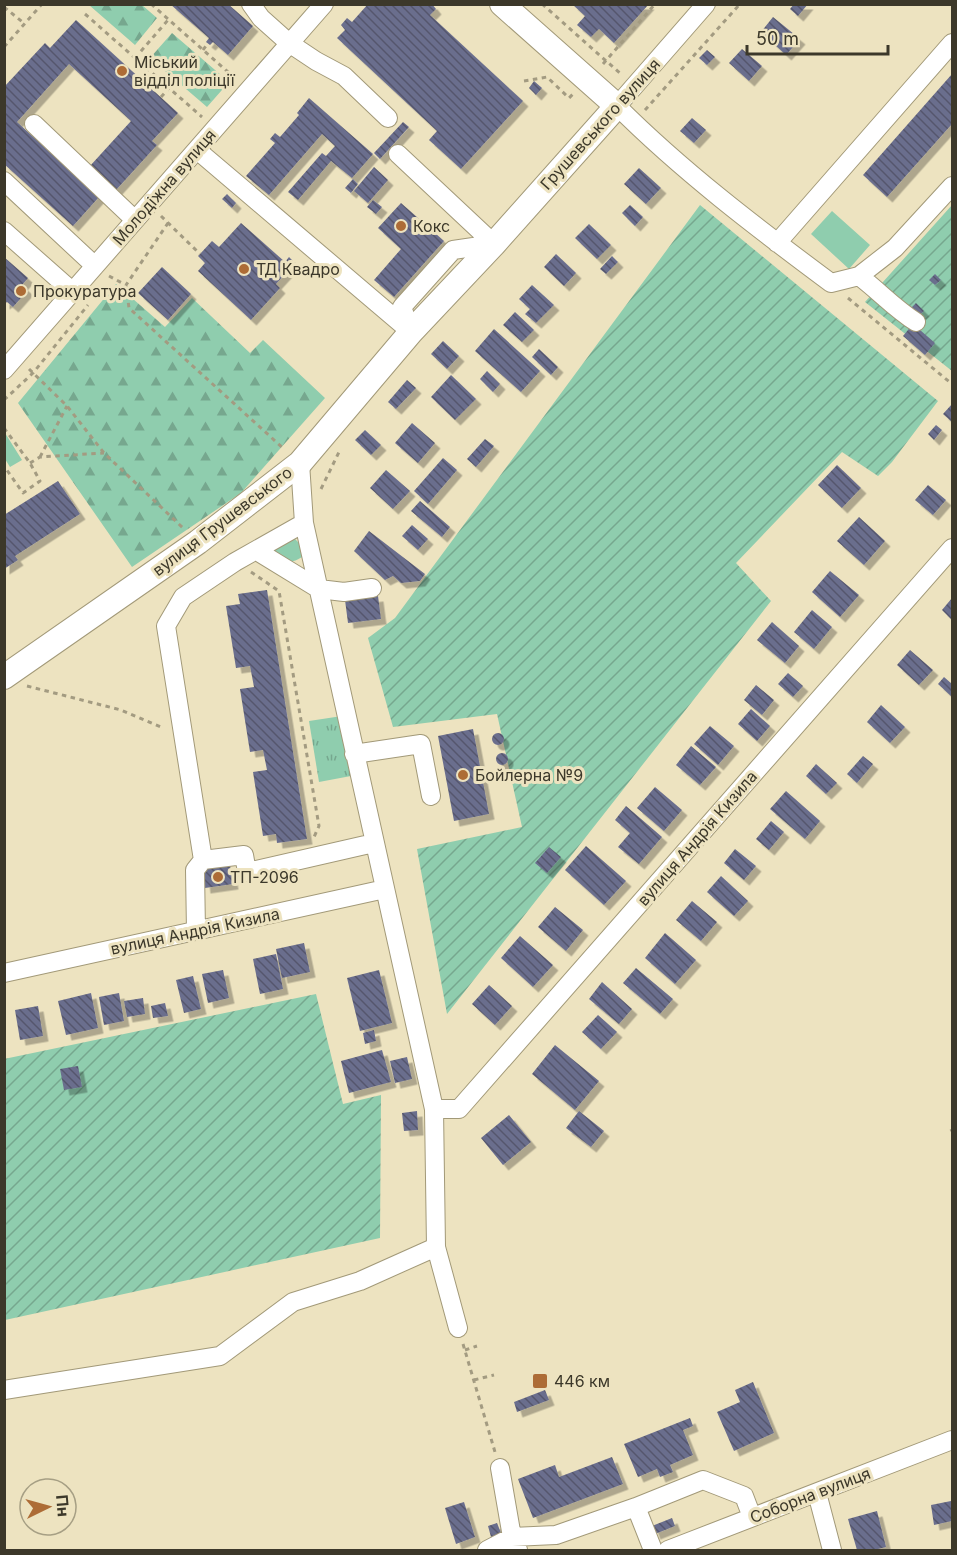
<svg xmlns="http://www.w3.org/2000/svg" width="957" height="1555" font-family="Inter,sans-serif">
<style>
.grass{fill:#8fcdae}
.forest{fill:url(#forest-firs)}
.park{fill:url(#park-tufts)}
.garden{fill:url(#garden-furrows)}
.building{fill:url(#building-back-hatch);filter:url(#shadow)}
.lines{fill:none;stroke-linecap:round;stroke-linejoin:round}
.minor-casing{stroke:#a29978;stroke-width:20}
.major-casing{stroke:#a29978;stroke-width:26}
.path{stroke:#a39b81;stroke-width:3;stroke-dasharray:4.5 4.5;stroke-linecap:butt}
.minor{stroke:#fff;stroke-width:18}
.major{stroke:#fff;stroke-width:24}
.poi-dot{fill:#ad6c36;stroke:#ede3c0;stroke-width:2}
.labels{text-anchor:middle;dominant-baseline:central;stroke-width:6;stroke-linejoin:round;paint-order:stroke}
.poi-label{font-size:16px;fill:#3c382a;stroke:#ede3c0;text-anchor:start}
.street-label{font-size:16px;fill:#3c382a;stroke:#ede3c0}
</style>
<defs>
<pattern id="forest-firs" width="22" height="20" patternUnits="userSpaceOnUse" patternTransform="scale(1.5)"><rect width="22" height="20" fill="#8fcdae"/><path d="M5 1l3.5 6h-7zM16 11l3.5 6h-7z" fill="#76a78e"/></pattern>
<pattern id="park-tufts" width="24" height="20" patternUnits="userSpaceOnUse" patternTransform="scale(1.5)"><rect width="24" height="20" fill="#8fcdae"/><path d="M3 7l-1-3M5 7V3M7 7l1-3M15 17l-1-3M17 17v-4M19 17l1-3" fill="none" stroke="#76a78e"/></pattern>
<pattern id="garden-furrows" width="10" height="10" patternUnits="userSpaceOnUse" patternTransform="scale(1.5)"><rect width="10" height="10" fill="#8fcdae"/><path d="M-1 1l2-2M0 10L10 0M9 11l2-2" fill="none" stroke="#76a78e"/></pattern>
<pattern id="building-back-hatch" width="6" height="6" patternUnits="userSpaceOnUse" patternTransform="scale(1.5)"><rect width="6" height="6" fill="#6b6e8d"/><path d="M-1 5l2 2M0 0l6 6M5-1l2 2" fill="none" stroke="#55576d"/></pattern>
<filter id="shadow"><feDropShadow dx="5.5" dy="5.5" stdDeviation="0" flood-color="#0004"/></filter>
</defs>
<rect width="100%" height="100%" fill="#ede3c0"/>
<path class="grass" d="M832 211 870 245 849 269 811 234Z
M5 433 22 460 10 467 5 459Z
M295 539 299 543 302 557C290 565 284 561 272 555L271 547 278 541Z"/>
<path class="forest" d="M89 5H142L157 18 135 45Z
M172 33 229 82 207 107 150 58Z
M116 284 165 327 192 298 250 353 263 340 325 398 241 493 132 567 18 403Z"/>
<path class="park" d="M342 716 351 776 319 782 309 721Z"/>
<path class="garden" d="M700 205 938 401 892 462 878 476 842 452 736 563 771 601 447 1014 417 849 522 827 497 714 393 727 368 638 395 618Z
M952 205V371L865 302Z
M316 994 343 1104 381 1095 380 1238 5 1320 4 1059Z"/>
<path class="building" d="M170 4H228L253 26 228 55 213 42 210 45 206 42 209 38Z
M368 4H432L436 9 430 15 523 101 461 169 429 140 437 131 337 38 345 30 341 25 347 18 352 22Z
M572 4H649L614 43 599 29 591 37 577 25 585 16Z
M794 4H808L798 16 790 9Z
M773 17 800 39 786 55 761 32Z
M76 20 178 113 152 141 157 145 116 190 90 166 131 121 69 64 17 122 99 197 73 226 4 164V87L45 43 50 48Z
M742 49 762 66 749 81 729 63Z
M707 50 715 57 707 65 699 58Z
M952 74V124L887 197 863 175Z
M534 81 542 88 536 95 529 88Z
M309 98 373 154 352 178 331 161 298 200 288 192 322 153 326 156 335 146 322 134 269 195 246 176 275 143 270 139 275 133 280 137 299 115 297 113Z
M692 118 706 130 694 143 680 131Z
M403 122 409 127 380 159 374 153Z
M374 167 388 180 368 203 354 191Z
M639 168 661 188 646 204 624 184Z
M353 179 358 184 351 193 345 188Z
M227 194 236 203 232 208 222 199Z
M373 200 382 207 376 214 367 207Z
M401 203 444 241 394 297 374 280 401 249 378 228Z
M630 205 643 217 635 226 622 213Z
M241 223 285 262 289 257 295 263 276 284 280 288 251 320 198 271 205 263 198 256 200 254 212 241 219 247Z
M589 224 611 245 597 259 575 238Z
M556 254 576 273 564 286 544 267Z
M612 256 618 262 606 274 600 269Z
M4 257 28 278 22 285 28 290 13 307 7 302 4 304Z
M162 267 191 294 168 320 138 293Z
M935 274 941 280 935 285 929 280Z
M532 285 554 305 536 323 525 314 530 309 519 299Z
M916 303 924 311 916 318 909 310Z
M515 312 534 330 522 342 503 325Z
M913 324 935 343 925 355 903 336Z
M494 329 540 371 521 392 475 351Z
M443 341 459 356 447 369 431 354Z
M539 349 558 367 551 375 532 357Z
M487 371 500 384 493 392 480 379Z
M451 375 476 399 455 420 431 397Z
M407 380 416 388 396 409 388 402Z
M952 404V422L943 414Z
M412 423 435 443 418 463 395 443Z
M936 425 942 430 934 440 928 434Z
M365 430 381 445 371 455 355 440Z
M485 439 494 446 476 467 467 459Z
M443 458 457 470 428 504 414 491Z
M837 465 861 488 842 508 818 485Z
M386 470 410 491 393 509 370 488Z
M58 481 80 514 15 556 18 560 4 569V515Z
M928 485 946 500 933 515 915 500Z
M420 501 450 527 442 537 411 511Z
M859 517 885 541 864 565 837 541Z
M412 525 428 539 418 550 402 536Z
M369 531 425 574 420 581 401 583 393 576 385 580 354 551Z
M830 571 859 595 840 617 812 592Z
M267 590 307 839 277 843 276 834 263 836 253 772 267 770 263 750 250 752 240 689 254 687 250 666 236 668 226 606 240 604 238 594Z
M378 596 381 619 348 623 345 600Z
M952 598V620L942 610Z
M812 610 832 627 814 649 794 632Z
M772 622 799 646 785 663 757 640Z
M910 650 933 670 919 685 897 665Z
M788 673 803 686 793 697 778 684Z
M944 677 952 684V697L938 684Z
M756 685 774 700 762 715 744 700Z
M881 705 905 727 890 743 867 722Z
M751 709 770 726 757 741 738 724Z
M710 726 734 746 718 765 694 744Z
M473 729 489 814 454 821 438 736Z
M492 739a6 6 0 1 1 12 0a6 6 0 1 1-12 0Z
M691 746 716 767 700 785 676 765Z
M496 759a6 6 0 1 1 12 0a6 6 0 1 1-12 0Z
M863 756 873 764 857 783 847 774Z
M816 764 837 783 826 794 806 776Z
M655 787 682 810 664 831 637 808Z
M786 791 820 821 805 839 770 809Z
M626 806 662 837 639 864 618 847 630 833 615 820Z
M771 821 784 832 769 850 756 839Z
M586 846 626 881 604 905 565 870Z
M549 847 561 857 547 873 535 863Z
M735 849 756 866 744 880 724 863Z
M230 865 233 884 205 888 203 869Z
M721 876 748 901 734 916 707 892Z
M692 901 717 922 701 941 676 920Z
M555 907 583 930 566 951 538 927Z
M665 933 696 960 675 984 645 958Z
M520 936 553 965 533 987 501 958Z
M304 943 310 972 282 978 276 949Z
M276 954 283 989 260 994 253 959Z
M636 968 673 999 660 1014 623 983Z
M223 970 229 998 208 1003 202 974Z
M379 970 392 1023 360 1031 347 978Z
M193 976 201 1009 184 1013 176 980Z
M602 982 632 1009 619 1024 589 999Z
M489 985 512 1006 495 1025 472 1004Z
M91 993 98 1028 66 1035 58 1001Z
M119 993 124 1021 104 1025 99 997Z
M143 998 145 1014 127 1017 124 1001Z
M165 1003 168 1016 153 1018 151 1006Z
M38 1006 43 1036 20 1040 15 1010Z
M598 1015 617 1032 601 1049 582 1032Z
M374 1030 376 1041 365 1044 363 1033Z
M555 1045 599 1081 575 1110 532 1074Z
M382 1050 391 1082 349 1093 341 1061Z
M407 1057 412 1079 395 1083 390 1061Z
M78 1066 82 1087 64 1090 60 1069Z
M417 1111 418 1130 404 1131 402 1113Z
M579 1111 604 1131 591 1147 566 1128Z
M509 1115 531 1142 503 1165 481 1138Z
M753 1382 774 1433 734 1451 717 1412 740 1402 735 1390Z
M545 1390 549 1400 517 1412 514 1402Z
M690 1418 693 1426 683 1430 693 1455 670 1465 673 1472 660 1477 657 1469 638 1477 624 1444Z
M612 1457 623 1484 533 1518 518 1479 555 1465 559 1477Z
M951 1501 952 1521 934 1525 931 1505Z
M464 1502 475 1537 456 1544 445 1508Z
M877 1511 886 1547 874 1550H857L848 1519Z
M672 1518 675 1526 655 1534 652 1526Z
M497 1523 501 1533 491 1537 488 1526Z"/>
<g class="lines">
<defs>
<path id="minor" d="M251 4 261 18 289 43 316 61 344 76 388 118
M706 4 617 106C682 171 757 228 831 283L859 276 895 248 952 186
M34 124 135 220
M197 150 411 332
M398 154 494 244
M4 181 95 266
M4 231 73 292
M777 243 952 43
M859 276C879 291 894 308 916 322
M410 329 402 307 453 250 494 244
M4 370 324 4
M300 463 304 523 434 1109 436 1247 458 1328
M304 523 235 562 183 597 166 626 203 860 244 855 247 872 374 843
M257 551 319 589 344 592 372 588
M354 754 421 744 431 796
M196 931 195 870 203 860
M4 973 385 889
M434 1109H459L952 548
M4 1390 220 1356 293 1302 360 1281 436 1247
M500 1468 512 1537 518 1550
M817 1493 832 1550
M636 1507 703 1480 744 1496 752 1517
M487 1550 512 1537 556 1535 636 1507 653 1550
M668 1550 952 1440"/>
<path id="major" d="M4 677 198 542 300 463 411 332 494 244 617 106 502 4"/>
</defs>
<use href="#minor" class="minor-casing"/>
<use href="#major" class="major-casing"/>
<path class="path" d="M151 4 236 79
M542 4 622 75
M4 7 25 24
M85 14 202 117
M4 47 42 4
M203 50 208 43
M135 58 168 20
M603 64 655 4
M524 81 547 77 569 98 573 94
M161 97 169 88
M645 110 740 4
M161 216 200 254
M109 276 126 285 168 223
M126 285 129 308 284 449
M848 298 952 384
M29 369 67 406 104 453 183 528
M4 400 33 373 88 305
M4 428 30 463 40 481 23 493 4 466
M40 457 67 406
M30 463 40 457 104 453
M321 489 339 452
M251 572 279 591 319 826 314 837
M27 686 121 710 163 728
M951 1129 952 1131
M463 1344 495 1452
M465 1350 477 1346
M474 1380 494 1375"/>
<use href="#minor" class="minor"/>
<use href="#major" class="major"/>
</g>
<g class="poi-dot">
<circle cx="122" cy="71" r="6"/>
<circle cx="401" cy="226" r="6"/>
<circle cx="244" cy="269" r="6"/>
<circle cx="21" cy="291" r="6"/>
<circle cx="463" cy="775" r="6"/>
<circle cx="218" cy="877" r="6"/>
<rect x="532" y="1373" width="16" height="16" rx="3"/>
</g>
<g class="labels">
<g class="poi-label">
<text x="134" y="62">Міський<tspan x="134" dy="18">відділ поліції</tspan></text>
<text x="413" y="226">Кокс</text>
<text x="256" y="269">ТД Квадро</text>
<text x="33" y="291">Прокуратура</text>
<text x="475" y="775">Бойлерна №9</text>
<text x="230" y="877">ТП-2096</text>
<text x="554" y="1381">446 км</text>
</g>
<g class="street-label">
<text transform="translate(600 124) rotate(-48)">Грушевського вулиця</text>
<text transform="translate(164 187) rotate(-49)">Молодіжна вулиця</text>
<text transform="translate(222 521) rotate(-37)">вулиця Грушевського</text>
<text transform="translate(697 838) rotate(-49)">вулиця Андрія Кизила</text>
<text transform="translate(195 931) rotate(-12)">вулиця Андрія Кизила</text>
<text transform="translate(810 1495) rotate(-21)">Соборна вулиця</text>
</g>
</g>
<rect width="957" height="1555" fill="none" stroke="#3c382a" stroke-width="12"/>
<g transform="translate(48 1507) rotate(85)"><circle r="28" fill="#ede3c0" stroke="#a69f84" stroke-width="1.5"/>
<path d="M0-4.5L10 22L0 15L-10 22Z" fill="#ad6c36"/>
<text y="-9" font-size="16" font-weight="bold" text-anchor="middle" fill="#3c382a">Пн</text>
</g>
<path d="M747 45v9h141v-9" fill="none" stroke="#3c382a" stroke-width="3"/>
<text x="756" y="45" font-size="18" fill="#3c382a" stroke="#ede3c0" stroke-width="4.5" paint-order="stroke">50 m</text>
</svg>
